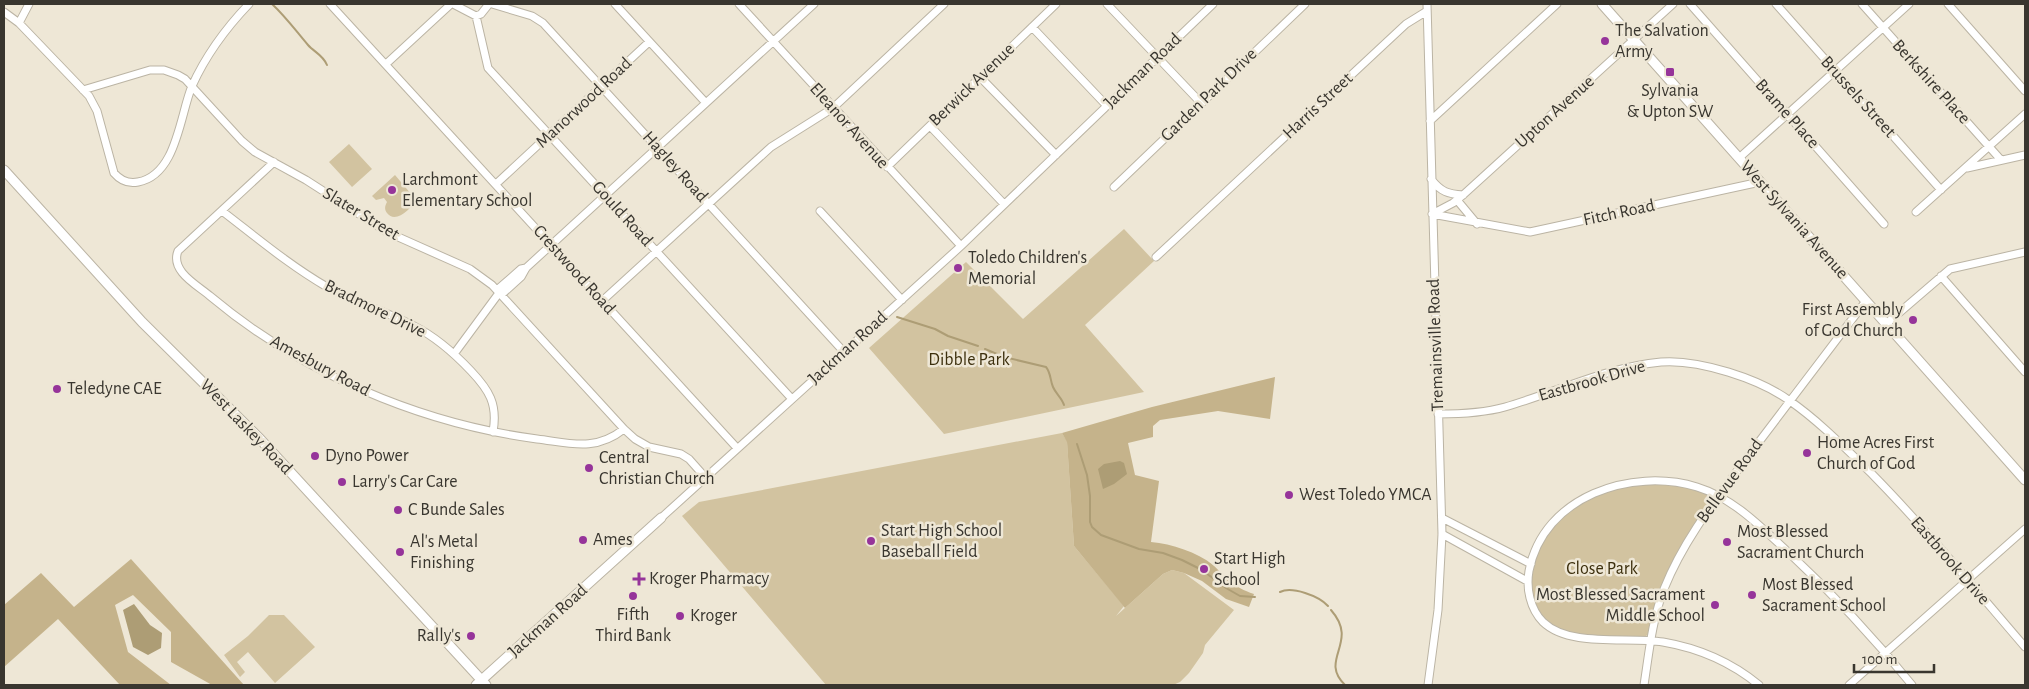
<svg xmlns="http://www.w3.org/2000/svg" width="2029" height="689" font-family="'Alegreya Sans',sans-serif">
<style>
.green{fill:#d2c3a0}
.forest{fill:#c5b38b}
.water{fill:#ad9d75}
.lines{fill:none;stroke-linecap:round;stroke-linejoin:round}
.stream{stroke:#ad9d75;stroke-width:2}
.minor-casing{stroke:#bbb4a4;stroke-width:9}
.major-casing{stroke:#bbb4a4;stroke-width:11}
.minor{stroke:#fff;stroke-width:7}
.major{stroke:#fff;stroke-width:9}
.poi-dot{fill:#96349a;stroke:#eee7d6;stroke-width:2}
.labels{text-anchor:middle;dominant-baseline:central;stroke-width:5;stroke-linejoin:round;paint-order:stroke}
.poi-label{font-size:18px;fill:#39362f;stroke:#eee7d6;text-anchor:start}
.street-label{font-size:18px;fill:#39362f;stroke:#eee7d6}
.park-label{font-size:18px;fill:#3c2f0d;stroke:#eee7d6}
</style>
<rect width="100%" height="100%" fill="#eee7d6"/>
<path class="green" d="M349 144 372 169 352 187 329 162Z
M395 175 417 201C411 207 396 225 387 213 384 209 385 206 387 202L384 198 376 200 372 196Z
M1124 229 1154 261 1085 325 1144 392 944 434 869 348 966 262 1023 319Z
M1062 433 1067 441 1074 546 1124 606 1116 616 1163 574 1172 570 1184 573 1234 610 1205 645 1203 653 1189 673 1180 682 1173 685H826L682 516 699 502Z
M1629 484H1675L1710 495 1712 497 1694 526 1648 635C1640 640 1621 637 1611 636 1593 636 1571 635 1555 627 1514 606 1534 541 1562 518 1568 512 1575 505 1583 501 1596 493 1614 489 1629 484Z
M269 615H284L315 647 275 683 248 652 237 662 245 672 240 677 224 655 248 636Z"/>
<path class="forest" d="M1275 377 1270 419 1218 411 1160 420 1153 426V437L1128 443 1135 475 1159 481 1151 542C1172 544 1197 552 1213 565 1228 579 1233 587 1254 594L1249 607 1226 599 1202 581 1184 573 1172 570 1163 574 1125 608 1074 546 1067 442 1062 433 1152 407Z
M131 559 244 685H212L171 662V632L133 595 115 605 128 652 171 685H120L58 619 4 667V605L41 573 74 607Z"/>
<path class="water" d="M1120 461 1124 463 1127 474 1114 484 1103 489 1098 469 1104 464Z
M134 604 150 625 162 633 161 648 148 655 133 647 123 610Z"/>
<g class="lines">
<path class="stream" d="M272 4C286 17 296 31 308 45 314 52 323 55 327 65
M897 317 935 329 948 336 978 346
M985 349 1004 357 1046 367C1051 373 1050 380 1053 387 1056 394 1062 398 1064 405
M1077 444 1087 475 1090 496V522L1092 527 1101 535 1139 549 1163 553 1182 560 1202 570 1226 588 1240 596 1255 597
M1280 592C1292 586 1319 596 1328 606
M1331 610C1360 643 1318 659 1345 685"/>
<defs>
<path id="minor" d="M330 4 737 448
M453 4 476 16 481 14 489 4
M492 4 532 16 543 23 844 352
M615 4 706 103
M739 4 961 246
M1107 4 1201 103
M1427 4 1442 534 1438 610 1428 685
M1690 4 1884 224
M1776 4 1941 190
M1862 4 2001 160
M1948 4 2025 91
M4 12 19 23 89 96 97 111 114 173C120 180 128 184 138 182 177 175 180 114 192 86 206 55 226 28 249 4
M476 16 488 68 792 399
M19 23 29 4
M1032 27 1107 106
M386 64 451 4
M980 77 1056 155
M83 90 150 70H164L178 75 185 79 242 141 255 152 306 180 387 232 470 269 492 285 624 429 635 439 649 447 681 454 689 459 705 477
M1430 121 1557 4
M930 126 1004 204
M1739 158 1909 4
M274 162 178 251C170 271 197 285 210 296 302 373 418 423 537 439 570 443 595 452 624 429
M887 167 1056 4
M1967 168 2025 155
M1431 179C1441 192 1448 194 1463 195
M496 184 649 42
M1114 187 1305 4
M1457 200 1477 224
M222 211C256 237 289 265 327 287 355 303 386 311 414 326 436 337 454 353 471 371 489 390 498 404 493 432
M820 211 902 300
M1916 212 2025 114
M1432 214 1530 232 1760 182
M1432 214 1453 203 1463 195 1673 4
M1156 257 1406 24 1427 11
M1941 276 2025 372
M497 290 521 269 526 268
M501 295 521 277 526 268 814 4
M602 301 771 147 833 108 944 4
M1886 324 1950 269 2025 252
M454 354 499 293
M1438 414C1459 414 1484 413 1505 407 1557 392 1607 367 1661 362 1699 359 1760 379 1790 401 1820 422 1846 449 1872 474 1926 529 1975 589 2025 647
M661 518 961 246 1213 4
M1442 518 1531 564
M1442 534 1527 581
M1644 685C1649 653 1652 620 1664 589 1684 539 1717 498 1749 455 1788 404 1827 353 1866 301
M1759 685C1731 662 1698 648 1663 642 1628 636 1570 648 1543 622 1530 609 1526 588 1529 571 1543 496 1632 467 1697 487 1733 498 1761 527 1787 551 1832 593 1874 638 1912 685
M1849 685 2025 529"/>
<path id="major" d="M1602 4 2025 480
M4 170 142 322 260 439 486 685
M476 685 661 518"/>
</defs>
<use href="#minor" class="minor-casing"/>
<use href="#major" class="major-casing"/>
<use href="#minor" class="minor"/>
<use href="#major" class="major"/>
</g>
<g class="poi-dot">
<circle cx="1605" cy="41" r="5"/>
<rect x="1665" y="67" width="10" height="10" rx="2.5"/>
<circle cx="392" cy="190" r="5"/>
<circle cx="958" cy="268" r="5"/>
<circle cx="1913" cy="320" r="5"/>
<circle cx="57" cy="389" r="5"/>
<circle cx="1807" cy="453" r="5"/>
<circle cx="315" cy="456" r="5"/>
<circle cx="589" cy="468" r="5"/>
<circle cx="342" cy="482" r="5"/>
<circle cx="1289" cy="495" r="5"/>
<circle cx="398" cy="510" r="5"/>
<circle cx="583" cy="540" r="5"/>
<circle cx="871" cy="541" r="5"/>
<circle cx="1727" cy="542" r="5"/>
<circle cx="400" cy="552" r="5"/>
<circle cx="1204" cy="569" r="5"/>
<path d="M636.5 571.5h5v5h5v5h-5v5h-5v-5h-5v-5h5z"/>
<circle cx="1752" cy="595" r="5"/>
<circle cx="633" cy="596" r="5"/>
<circle cx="1715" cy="605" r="5"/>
<circle cx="680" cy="616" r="5"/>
<circle cx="471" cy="636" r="5"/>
</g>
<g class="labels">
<g class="poi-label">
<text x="1615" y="31">The Salvation<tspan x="1615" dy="21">Army</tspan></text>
<text x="1670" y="91" text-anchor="middle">Sylvania<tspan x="1670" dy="21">&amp; Upton SW</tspan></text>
<text x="402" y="180">Larchmont<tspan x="402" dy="21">Elementary School</tspan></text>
<text x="968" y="258">Toledo Children's<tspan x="968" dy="21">Memorial</tspan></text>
<text x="1903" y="310" text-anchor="end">First Assembly<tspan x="1903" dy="21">of God Church</tspan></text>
<text x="67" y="389">Teledyne CAE</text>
<text x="1817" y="443">Home Acres First<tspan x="1817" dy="21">Church of God</tspan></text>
<text x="325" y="456">Dyno Power</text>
<text x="599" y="458">Central<tspan x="599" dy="21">Christian Church</tspan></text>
<text x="352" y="482">Larry's Car Care</text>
<text x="1299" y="495">West Toledo YMCA</text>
<text x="408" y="510">C Bunde Sales</text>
<text x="881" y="531">Start High School<tspan x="881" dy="21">Baseball Field</tspan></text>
<text x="1737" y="532">Most Blessed<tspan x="1737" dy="21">Sacrament Church</tspan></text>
<text x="593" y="540">Ames</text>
<text x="410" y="542">Al's Metal<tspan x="410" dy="21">Finishing</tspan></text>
<text x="1214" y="559">Start High<tspan x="1214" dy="21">School</tspan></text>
<text x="649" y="579">Kroger Pharmacy</text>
<text x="1762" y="585">Most Blessed<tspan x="1762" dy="21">Sacrament School</tspan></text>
<text x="1705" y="595" text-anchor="end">Most Blessed Sacrament<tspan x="1705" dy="21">Middle School</tspan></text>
<text x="633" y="615" text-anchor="middle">Fifth<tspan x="633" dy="21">Third Bank</tspan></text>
<text x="690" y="616">Kroger</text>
<text x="461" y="636" text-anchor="end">Rally's</text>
</g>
<g class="street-label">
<text transform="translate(1143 71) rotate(-44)">Jackman Road</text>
<text transform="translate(1931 82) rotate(48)">Berkshire Place</text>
<text transform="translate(972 85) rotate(-44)">Berwick Avenue</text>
<text transform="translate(1209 95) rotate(-44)">Garden Park Drive</text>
<text transform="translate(1858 97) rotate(48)">Brussels Street</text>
<text transform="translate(584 103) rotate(-43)">Manorwood Road</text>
<text transform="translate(1318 106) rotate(-43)">Harris Street</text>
<text transform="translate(1555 112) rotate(-42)">Upton Avenue</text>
<text transform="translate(1787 114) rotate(48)">Brame Place</text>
<text transform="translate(849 126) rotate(48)">Eleanor Avenue</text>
<text transform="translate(675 167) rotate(48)">Hagley Road</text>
<text transform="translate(1619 213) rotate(-12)">Fitch Road</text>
<text transform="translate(361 214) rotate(31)">Slater Street</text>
<text transform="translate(622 214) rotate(48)">Gould Road</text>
<text transform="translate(1794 220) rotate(48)">West Sylvania Avenue</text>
<text transform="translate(574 270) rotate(48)">Crestwood Road</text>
<text transform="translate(375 309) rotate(26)">Bradmore Drive</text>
<text transform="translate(1436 345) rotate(-92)">Tremainsville Road</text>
<text transform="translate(848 348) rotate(-42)">Jackman Road</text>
<text transform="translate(320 366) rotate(28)">Amesbury Road</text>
<text transform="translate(1592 381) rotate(-16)">Eastbrook Drive</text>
<text transform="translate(246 427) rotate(46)">West Laskey Road</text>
<text transform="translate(1730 481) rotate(-54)">Bellevue Road</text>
<text transform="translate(1950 561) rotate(49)">Eastbrook Drive</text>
<text transform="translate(548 621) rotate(-42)">Jackman Road</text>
</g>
<g class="park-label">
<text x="969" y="360">Dibble Park</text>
<text x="1602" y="569">Close Park</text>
</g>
</g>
<rect width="2029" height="689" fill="none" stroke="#39362f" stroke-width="10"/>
<path d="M1854 664v8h80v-8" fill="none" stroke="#39362f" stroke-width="2.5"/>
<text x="1862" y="664" font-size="15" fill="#39362f" stroke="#eee7d6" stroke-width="4" paint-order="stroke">100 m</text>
</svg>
